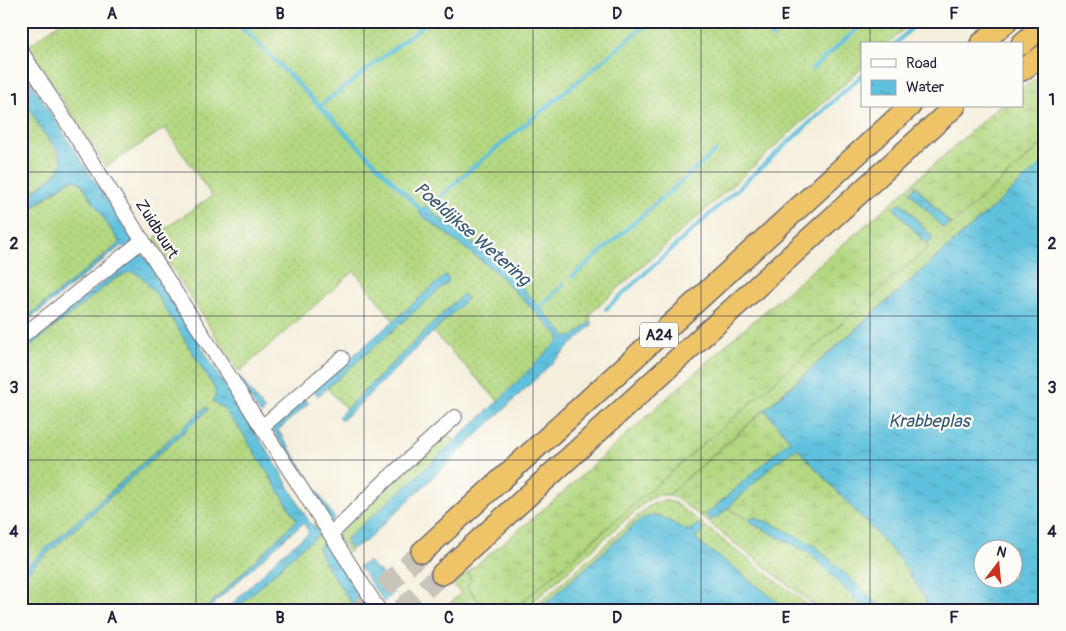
<svg xmlns="http://www.w3.org/2000/svg" width="1066" height="631" font-family="Pangolin,sans-serif">
<style>
.grass{fill:url(#grass-dots);stroke:#6a7d5e}
.wetland{fill:url(#wetland-marsh);stroke:#6a7d5e}
.water{fill:url(#water-ripples);stroke:#40728c;fill-rule:evenodd}
.pier{fill:#f4eedb}
.lines{fill:none;stroke-linecap:round;stroke-linejoin:round}
.stream{stroke:#5fc1dd;stroke-width:4}
.highway-tunnel{stroke:#cac5bb;stroke-width:21;stroke-dasharray:21 11;stroke-linecap:butt}
.minor-casing{stroke:#6c6973;stroke-width:16}
.highway-casing{stroke:#6c6973;stroke-width:24}
.minor{stroke:#fff;stroke-width:14}
.highway{stroke:#efc469;stroke-width:21}
.grid{fill:none;stroke:#22223b;stroke-width:1;stroke-opacity:0.55}
.labels{text-anchor:middle;dominant-baseline:central;stroke-width:4.5;stroke-linejoin:round;paint-order:stroke}
.shield{fill:#fdfcf7;stroke:#646373;stroke-width:1}
.shield-label{font-size:15px;font-weight:bold;fill:#22223b}
.street-label{font-size:16px;fill:#22223b;stroke:#fdfcf7}
.water-label{font-size:18px;font-style:italic;fill:#375a74;stroke:#fdfcf7}
.neatline{fill:none;stroke:#22223b;stroke-width:2}
.grid-label{font-size:16px;text-anchor:middle;font-weight:bold;fill:#22223b}
</style>
<defs>
<pattern id="grass-dots" width="8" height="8" patternUnits="userSpaceOnUse" patternTransform="scale(1.25)"><rect width="8" height="8" fill="#b3d881"/><path d="M2 2h.1M6 6h.1" fill="none" stroke="#9ab970" stroke-width="1.8" stroke-linecap="round"/></pattern>
<pattern id="wetland-marsh" width="20" height="14" patternUnits="userSpaceOnUse" patternTransform="scale(1.25)"><rect width="20" height="14" fill="#b3d881"/><path d="M1 5h8M5 5V1M11 12h8M15 12V8" fill="none" stroke="#9ab970"/></pattern>
<pattern id="water-ripples" width="26" height="14" patternUnits="userSpaceOnUse" patternTransform="scale(1.25)"><rect width="26" height="14" fill="#5fc1dd"/><path d="M2 4q2-2 4 0t4 0M15 11q2-2 4 0t4 0" fill="none" stroke="#4e9cb4"/></pattern>
</defs>
<rect width="100%" height="100%" fill="#fdfcf7"/>
<filter id="ink" filterUnits="userSpaceOnUse"><feTurbulence type="fractalNoise" baseFrequency=".02" numOctaves="2"/><feDisplacementMap in="SourceGraphic" scale="10" xChannelSelector="R" yChannelSelector="G"/><feConvolveMatrix kernelMatrix="1 2 1 2 8 2 1 2 1" color-interpolation-filters="sRGB"/></filter>
<filter id="wash" filterUnits="userSpaceOnUse"><feTurbulence type="fractalNoise" baseFrequency=".0096" numOctaves="4" result="noise"/><feDisplacementMap in="SourceGraphic" scale="20" xChannelSelector="R" yChannelSelector="G"/><feGaussianBlur stdDeviation="1.12" result="paint"/><feColorMatrix in="noise" values="0 0 0 0 0 0 0 0 0 0 0 0 0 0 0 0 0 1.4 0 .05"/><feComposite in="paint" operator="in"/></filter>
<g filter="url(#wash)">
<rect width="100%" height="100%" fill="#f4eedb"/>
<path class="grass" d="M62 21H912L888 44H862V68L591 313 590 322 573 337 566 336 504 268 425 206 420 214 495 271 559 336V340L498 401 433 332 467 299 463 294 346 409 327 388 449 281 445 276 394 321 354 271 239 372 154 240 159 233 212 196 165 128 106 167 28 46Z
M21 92 39 125 62 160 61 167 55 174 21 201Z
M1045 141V161L668 495H659L648 500 524 610H513L929 246 927 244 933 238 901 202 894 208 890 204 913 183 916 187 910 192 943 228 949 223 952 225Z
M72 179 81 183 120 243 21 322V216Z
M131 271 140 275 157 295 215 389 216 396 212 401 223 408 242 432 298 521 204 610H21V577L208 410 206 407 21 571V354L113 280Z
M448 434 456 441 372 518 345 540 351 549 349 553 336 535Z
M664 500 675 503 814 610H788L728 563 704 547 696 538 704 530 698 524 688 531 658 515 538 610H531L649 506Z
M728 508 749 520 751 523 810 553 866 610H820L699 515 707 514 710 520 718 517Z
M318 522 375 610H369L325 541 324 562 356 610H235L301 548 320 534 314 525Z
M468 572 471 580 467 588 487 610H463L461 607 458 610H443L461 593 453 584Z"/>
<path class="wetland" d="M1045 72V141L952 225 913 183 999 106H1022V88Z
M890 204 929 247 513 610H487L467 587 471 580 468 572 551 503 731 340Z
M765 410 790 440 707 514 699 515 677 499 668 495Z
M797 448 899 558 926 600 924 607 916 610H884L815 546 755 517 749 520 728 508 775 463Z"/>
<path class="water" d="M23 74 26 75 131 238 151 266 170 300 181 312 231 396 274 461 308 520 320 534 301 548 235 610H226L282 554 309 533 304 523 287 536 207 610H204L297 520 242 432 223 408 212 401 216 396 215 389 157 295 140 275 131 271 113 280 21 354V347L129 262 131 256 126 247 122 246 116 250 21 326V322L120 243 81 183 75 180H69L21 216V201C30 195 58 175 61 166 66 151 45 138 39 126 33 113 16 87 23 74Z
M1045 161V610H916L924 607 926 600 899 558 797 448 775 463 718 517 709 520 707 514 790 440 765 410ZM984 548H1014V578H984Z
M916 187 949 223 943 228 910 192Z
M901 202 933 239 927 244 894 208Z
M425 206 504 268 566 336 573 337 590 322 593 324 366 541 351 549 345 540 411 482 498 401 559 340V336L495 271 420 214 419 212Z
M446 275 449 281 318 396 314 390Z
M463 294 467 299 342 421 338 417Z
M240 377 265 411 261 414 237 380Z
M304 399 309 403 278 430 337 522 332 525 318 498 270 426Z
M206 407 208 410 21 577V571Z
M658 515 688 531 698 524 704 530 696 538 704 547 728 563 788 610H538L642 518Z
M752 517 773 524 815 546 884 610H866L810 553 751 523 749 520Z
M325 541 369 610H356L324 562 318 547Z
M369 561 376 570H379L406 610H390L359 566Z"/>
<path class="pier" d="M395 593 401 603 394 610H389L384 602Z"/>
<g class="lines">
<path class="stream" d="M234 21 260 45 424 213
M759 21 773 38
M245 30 260 21
M895 44 919 21
M812 69 866 21
M319 107 429 21
M425 211 465 174 651 21
M572 277 716 151
M606 309 862 75
M537 310 564 284"/>
</g>
</g>
<g filter="url(#ink)">
<g class="lines">
<path class="highway-tunnel" d="M360 610 422 552
M401 610 442 574"/>
<defs>
<path id="minor" d="M21 51 379 610
M21 337 143 240
M262 427 342 358
M331 534 384 482 455 417"/>
<path id="highway" d="M981 44 1007 21
M1022 44 1045 24
M1022 70 1045 54
M422 552 910 106
M442 574 955 106"/>
</defs>
<use href="#minor" class="minor-casing"/>
<use href="#highway" class="highway-casing"/>
<use href="#minor" class="minor"/>
<use href="#highway" class="highway"/>
</g>
</g>
<path class="grid" d="M196 21V610M364 21V610M533 21V610M701 21V610M870 21V44M870 106V610M21 172H1045M21 316H1045M21 460H1045"/>
<g class="labels">
<rect class="shield" x="640" y="322.5" width="38" height="25" rx="4"/>
<g class="shield-label">
<text x="659" y="335">A24</text>
</g>
<g class="street-label">
<text transform="translate(157 229) rotate(58)">Zuidbuurt</text>
</g>
<g class="water-label">
<text transform="translate(472 234) rotate(41)">Poeldijkse Wetering</text>
<text x="929" y="421">Krabbeplas</text>
</g>
</g>
<rect width="1066" height="631" fill="none" stroke="#fdfcf7" stroke-width="55"/>
<rect x="861" y="42" width="162" height="65" fill="#fdfcf7" stroke="#a5a5ac"/>
<rect x="871" y="59" width="25" height="8" fill="#ffffff" stroke="#a5a5ac"/>
<text x="906" y="68" font-size="15" fill="#22223b">Road</text>
<rect x="871" y="80" width="25" height="15" fill="url(#water-ripples)" stroke="#a5a5ac"/>
<text x="906" y="92" font-size="15" fill="#22223b">Water</text>
<g transform="translate(998 564) rotate(16)"><circle r="24" fill="#fdfcf7" stroke="#a5a5ac"/>
<path d="M0-4L9 19L0 12L-9 19Z" fill="#c8321e"/>
<text y="-8" font-size="14" font-weight="bold" text-anchor="middle" fill="#22223b">N</text>
</g>
<rect x="28" y="28" width="1010" height="576" class="neatline"/>
<g class="grid-label">
<text x="112" y="19">A</text>
<text x="280" y="19">B</text>
<text x="449" y="19">C</text>
<text x="617" y="19">D</text>
<text x="786" y="19">E</text>
<text x="954" y="19">F</text>
<text x="14" y="105">1</text>
<text x="1052" y="105">1</text>
<text x="14" y="249">2</text>
<text x="1052" y="249">2</text>
<text x="14" y="393">3</text>
<text x="1052" y="393">3</text>
<text x="14" y="537">4</text>
<text x="1052" y="537">4</text>
<text x="112" y="623">A</text>
<text x="280" y="623">B</text>
<text x="449" y="623">C</text>
<text x="617" y="623">D</text>
<text x="786" y="623">E</text>
<text x="954" y="623">F</text>
</g>
</svg>
